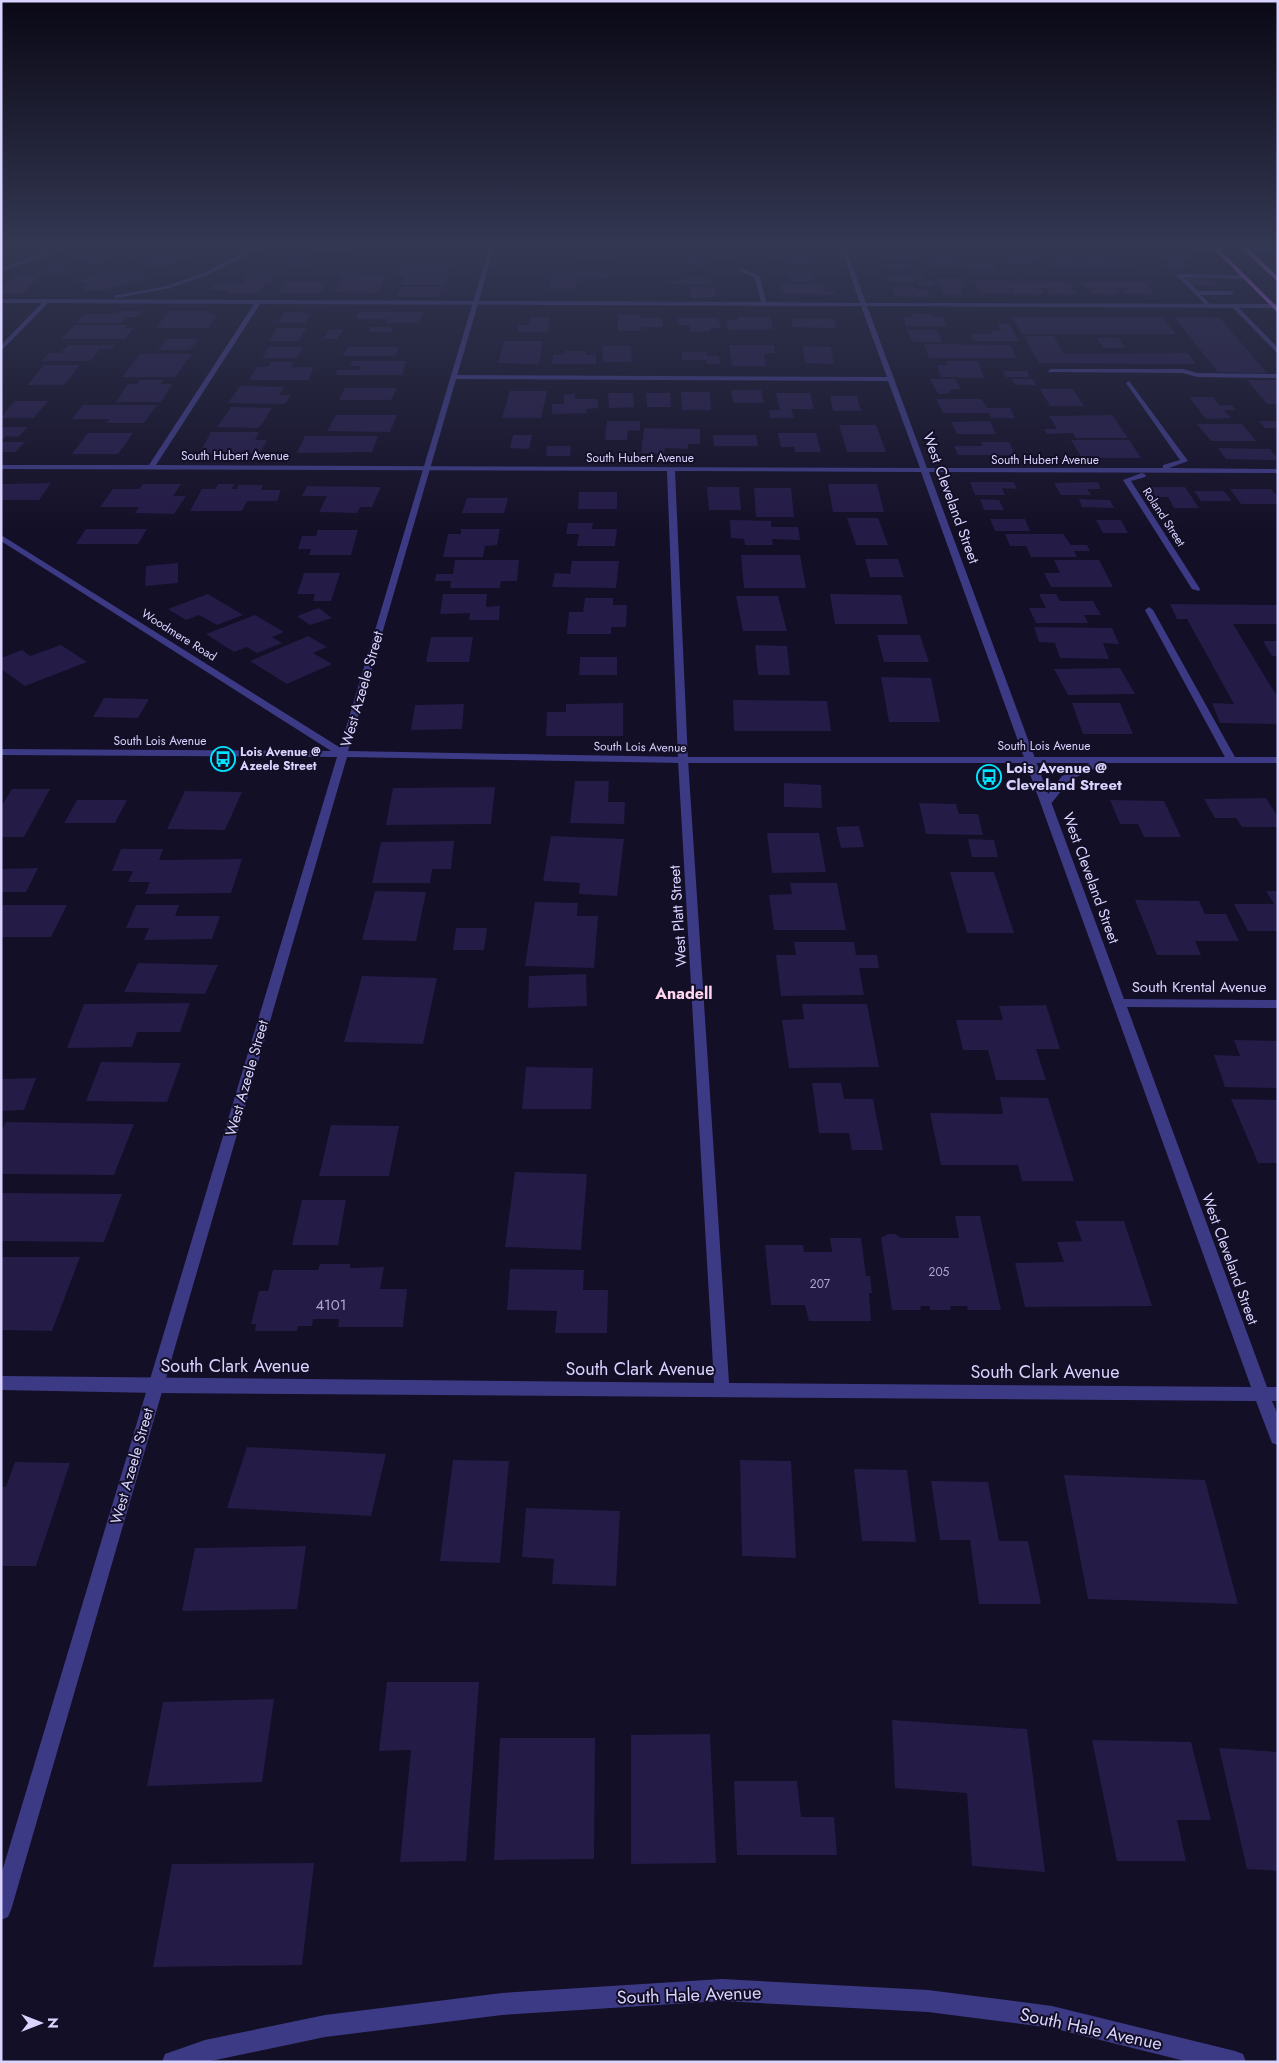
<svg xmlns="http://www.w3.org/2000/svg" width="1279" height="2063" font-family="Jost,sans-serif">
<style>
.building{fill:#241b47}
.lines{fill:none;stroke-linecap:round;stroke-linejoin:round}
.service{fill:#3d3a85;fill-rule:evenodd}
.minor{fill:#3d3a85;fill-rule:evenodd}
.tertiary{fill:#3d3a85;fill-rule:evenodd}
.primary{fill:#c25bff;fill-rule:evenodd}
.labels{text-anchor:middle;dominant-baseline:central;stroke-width:4;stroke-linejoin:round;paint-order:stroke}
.far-street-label{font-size:12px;fill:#d9d4ff;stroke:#130f26}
.far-poi-label{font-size:12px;font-weight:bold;fill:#d9d4ff;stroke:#130f26;text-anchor:start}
.number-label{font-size:12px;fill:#aca6d1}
.street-label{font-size:15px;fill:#d9d4ff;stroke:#130f26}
.poi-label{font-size:15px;font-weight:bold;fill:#d9d4ff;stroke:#130f26;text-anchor:start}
.near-number-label{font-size:15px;fill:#aca6d1}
.neighbourhood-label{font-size:16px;font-weight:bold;fill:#ffd6f0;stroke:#130f26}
.near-street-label{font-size:18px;fill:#d9d4ff;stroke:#130f26}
</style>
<rect width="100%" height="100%" fill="#130f26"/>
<path class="building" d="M1 245H33L20 252 1 250Z
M219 245H235L226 250 211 249Z
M310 245H357L353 252H306Z
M421 245H450L445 257H416Z
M579 249H617V260L579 261Z
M171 250 197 254 163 267 136 263Z
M769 250 789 256 775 260 755 254Z
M85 252 116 255 98 264 67 261Z
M735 252 740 258 718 260 713 253Z
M877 252 917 253 921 262 881 261Z
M136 253H148L139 259 126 258Z
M1156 254 1189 255 1196 262H1185L1193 270H1170Z
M691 255 715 263 698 265 684 263 687 262 683 261 689 259 682 257Z
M801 255 817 259 796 266 779 262Z
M1038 255 1043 261H1033L1036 264H1007L1003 258H1012L1010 256Z
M931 257H955L960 266H935Z
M1047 257H1075L1080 262H1084L1080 257H1106L1110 262H1115L1111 257H1125L1134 268H1055Z
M292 258H313L309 265H288Z
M964 260H992L998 271H970Z
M409 261 450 262 446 275H393L396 267H406Z
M884 264H908L911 270H887Z
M52 265 71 267 53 275 34 273Z
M119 268 151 277 140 281 135 280 103 290 82 291 84 286H95L77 280Z
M552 270H573V273L609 270 608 278 577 277 576 289H549Z
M789 271H813L816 279H808L809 282H792Z
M342 272H359L357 276H386L378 293 334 292 344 276H340Z
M248 274H275L270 283H243Z
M16 275H41L22 294H1V289Z
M887 275H922L923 279H914L915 282H888Z
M1183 275H1200L1203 279H1212L1218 286 1191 285Z
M406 276H449L444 285H401Z
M681 277H710L711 284H671V281H681Z
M936 278H962L967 288H959L963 295H945Z
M917 281H933L935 286H919Z
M974 281 1070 282 1074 288H1064L1074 289 1077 294H1049L1046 289H1052V288H1033L1041 289 1044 294H1014L1012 289 1020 288H1003L1009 289 1012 293H980L977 289H982L978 288Z
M285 282H327L322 293H279Z
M1081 282H1146L1155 294H1125L1121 290H1128L1127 288H1107L1116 289 1119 294H1092L1090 290H1096L1095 288H1085Z
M213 284H265L259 293H228L230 290H209Z
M822 284 824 291H834L835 294H784L781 285Z
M690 286 714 289 716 297 691 298Z
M401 287H442L439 297H396Z
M892 287H915L916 290H928L930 297 895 296Z
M120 311H142L137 317H126L121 323H76L85 314H118Z
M169 311H209L208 314H218L208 328H156Z
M285 312 311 313 305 323H278Z
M359 312H424L419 323H386L388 319H355Z
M912 314H932L933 317H943L946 326H906L904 317H914Z
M618 315H640V318H662L663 327H641V331H618Z
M530 317H550L548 332H518L519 325H529Z
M737 317H770L773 329 728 330 727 320H738Z
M1012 317H1162L1176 334H1022Z
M1174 317 1220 318 1267 373 1218 372Z
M678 318H718L721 328H710L711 331 691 332 689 325H679Z
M791 319H834L835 328 792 327Z
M998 324H1009L1019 341H973L970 334H992L990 331H1001Z
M74 325H127L124 328H134L125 339H61Z
M371 327H393L391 332H369Z
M277 328H306L299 341H269Z
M329 330H343L337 339H323Z
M907 330H937L942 342H913Z
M1024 336H1054L1064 354 1188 353 1196 364 1039 363Z
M1097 338H1119L1125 348H1103Z
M166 339H198L190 350H158Z
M504 341H543L539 364 498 363Z
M924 344 1010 345 1017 358H929Z
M68 345H115L112 349H100L90 361H41L49 353H61Z
M729 345H774L775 353H764L766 366H732Z
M602 346H631L632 362H603Z
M803 346 831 347 834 364 805 363Z
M269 347H303L297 358H262Z
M347 347H399L396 356H343Z
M565 351H586V355H596V364H552L553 355H564Z
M682 352H707V356H719L720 364H707V360H682Z
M140 354H192L175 377H122Z
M352 361H406L402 375H336L337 370H359L361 366H350Z
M946 361H978L984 378 941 377 937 365H948Z
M271 362H294L291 367H314L308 380H249L257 367H268Z
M44 365H80L64 385H27Z
M1003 371H1027L1030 377H1006Z
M930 379H955L961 389 949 390 951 393 938 394Z
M1012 379H1033L1036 385H1015Z
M140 380H164L160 384H172L161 402H116L128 384H137Z
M1247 380H1278V404H1267Z
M240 386 285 387 279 395H291L285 404 228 403Z
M345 388H397L391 400H339Z
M1040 389H1073L1084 406H1050Z
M731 390H761L764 403H733Z
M510 391H547L541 418H502Z
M681 392H710L711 410H682Z
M608 393H633L634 407 609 408Z
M646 393H670L671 407H647Z
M776 393H810L814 409H791L794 418H770L769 410H780Z
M575 394V399H598V408L586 409 587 413 552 414V404H564V395Z
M830 396H857L861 411H833Z
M1189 397H1213L1220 406 1232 405 1236 410H1224L1231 418 1206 419Z
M936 399H982L987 408H1010L1015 418H991L989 413H943Z
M14 401H48L34 418H1Z
M83 405H157L144 423H106L110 419H72Z
M231 407 272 408 259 428 217 427Z
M336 415H397L390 432 327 431Z
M1112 415 1128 438H1076L1073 433 1047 434 1044 429H1057L1049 416Z
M607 421H640V431L628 430 627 440H605Z
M990 421 996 434H957L951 422Z
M1259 421H1277L1278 428H1265Z
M1197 424H1242L1256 441H1211Z
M839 425H876L886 452H847Z
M1 427H28L18 437 6 436 1 442H25L15 452H1Z
M644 428 700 429V444H688V449L665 448 664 454 641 453Z
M211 432H259L255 440H267L260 453 199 454Z
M88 433H133L118 454H72Z
M778 433H816L821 452H795L794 447H781Z
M513 435H532L529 449 510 448Z
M713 435H756L758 446H714Z
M305 436H378L372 452 297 453Z
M1071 440H1129L1141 458H1082Z
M981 442H1009L1015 455H958L954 446H983Z
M547 446H571L570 456H546Z
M1218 448 1270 449 1278 460 1226 459Z
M970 482H1014L1017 489 1002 488 1005 495H975Z
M1098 482 1101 489H1087L1091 495H1061L1054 483Z
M51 483 39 500H1V486L3 484Z
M143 484H181L173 496H186L174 514 135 513 139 507H100L113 489H139Z
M218 484H234L232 489H237L238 485H263L261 490H281L277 501H247L242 511H190L202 489H215Z
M828 484H877L884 512H833Z
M307 486 381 487 372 507H360L357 513 319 512 327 496H302Z
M707 487H739L741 510H709Z
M1149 487H1185L1199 508H1174L1168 497H1156Z
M754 488H791L794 517H756Z
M1230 489H1271L1278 497V504H1241Z
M1194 491H1224L1232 501H1201Z
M579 492H617V509H578Z
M467 498H508L504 513H462Z
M980 499 999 500 1004 510H984Z
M1079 499 1110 500 1114 508 1082 507Z
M847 518H878L888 545H856Z
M990 519H1025L1030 531H995Z
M730 520 771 521V527H798L800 540 772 539 773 545H745L744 539 731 538Z
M1096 520H1121L1128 533H1103Z
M568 523H593L592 529H617L615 546H577L579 534H566Z
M86 529H147L138 544H76Z
M461 529H500L497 545 485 546 483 557H443L448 534H461Z
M318 530H358L351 555H309L311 549H298L302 536H316Z
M1005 534H1063L1071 545H1087L1090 551H1074L1077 557H1031L1026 546H1010Z
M741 555H800L806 588H744Z
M865 559H898L904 577H870Z
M455 560H519L517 581H501L500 588H450L451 581H435L436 574H453Z
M1054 560H1099L1113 587H1051L1044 573H1060Z
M572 561H619L616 588 552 587 555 573 570 574Z
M178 563V583L145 586 146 566Z
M304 573H340L331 601H313L315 594H297Z
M208 594 243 615 217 625 199 615 186 620 168 609Z
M443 594H487L486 607 500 606 499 620H469L470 613 440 614Z
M830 594 901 595 908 624H835Z
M1039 594H1056L1060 601H1093L1101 615H1084L1088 623H1036L1029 608H1046Z
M736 596H778L787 631H743Z
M585 598H613V605H627L626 627H611V634H567L569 612H583Z
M1170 604 1278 605V624H1233L1278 698V724L1220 723 1212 703 1234 704 1187 619H1177Z
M319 608 332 618 310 625 297 616Z
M255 615 284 632 272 637 282 643 257 653 247 647 234 652 206 634Z
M1034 627 1112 628 1119 644 1103 643 1109 659 1060 658 1055 643 1039 642Z
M877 635H920L929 662H884Z
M308 636 327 647 313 653 332 664 287 684 250 661Z
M431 637H473L469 662H426Z
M1263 641H1278V656H1272Z
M61 645 87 662 25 686 1 669V658L22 650 30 656Z
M755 645 787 646 790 675H758Z
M580 657H617V675H579Z
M1120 668 1135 694 1068 695 1054 669Z
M881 677 931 678 940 722H889Z
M104 698 149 699 138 718 93 717Z
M733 700 827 701 831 731H734Z
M623 703V736H546L547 712H566V704Z
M1072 703H1120L1133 734H1083Z
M464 704 462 729 411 730 415 705Z
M575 781H609L608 802H625L624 824 570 823Z
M784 783 821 785 822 808 784 807Z
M495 787 491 824 386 825 393 788Z
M12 789H50L24 837H1V807Z
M185 791 242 792 225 830 167 829Z
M1266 798 1278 817V827H1242L1236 818H1215L1204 799Z
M77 800H127L115 823H64Z
M1110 800 1164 801 1181 837H1144L1138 824H1120Z
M919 803 956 804 959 814H978L983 835 926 834Z
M859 826 864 847 841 848 836 827Z
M767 833H819L826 872 772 873Z
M551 836 624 839 617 896 579 894 580 883 543 881Z
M968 839 994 840 998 857H972Z
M454 841 451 869H432L430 883H372L381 842Z
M121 849H163L159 860 242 859 231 893 145 894 150 882H128L133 871H112Z
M38 868 26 892H1V869Z
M950 872H994L1014 933H967Z
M790 883H837L846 930H774L769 895 792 894Z
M375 891 426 892 416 941 362 940Z
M1266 891H1278V931H1248L1234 904H1274Z
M1135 900 1199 901 1205 914H1226L1239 941H1195L1201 955H1157Z
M535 902 578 903 577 916H598L594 968 525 966Z
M1 905H67L51 937H1Z
M136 905H179L175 916H220L212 939 144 940 149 928H126Z
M456 928H487L484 950H453Z
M794 942H854L856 955H877L879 968H859L864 995 781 996 776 955H796Z
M138 963 218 965 205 994 124 992Z
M586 974 587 1006 528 1008 529 976Z
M362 976 437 978 423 1044 344 1042Z
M190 1003 180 1032H137L132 1047 67 1048 84 1004Z
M802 1004H867L879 1067 789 1068 782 1020 804 1019Z
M1046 1005 1060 1049H1036L1046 1080H996L988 1050H963L956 1020H1003L999 1006Z
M1234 1040 1278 1041V1088L1225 1087 1214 1055 1240 1056Z
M101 1062 181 1063 167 1102 86 1101Z
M526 1067 593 1068 591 1109H522Z
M36 1078 24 1110 1 1111V1079Z
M812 1083H841L844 1099H873L883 1150H852L849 1133H819Z
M1000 1097 1048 1098 1074 1181H1022L1018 1165H941L930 1113 1003 1114Z
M1231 1099 1278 1100V1163H1258Z
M6 1122 134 1124 114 1175 1 1174V1132Z
M331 1125 399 1126 389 1176H319Z
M515 1172 587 1174 581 1250 505 1247Z
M1 1193 122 1194 104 1242 1 1241Z
M302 1200H346L338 1245H292Z
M955 1216H980L1001 1310H968L967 1306H950L951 1310H930V1306H920L921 1310H892L881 1238 888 1234H895L902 1238H959Z
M1075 1221H1124L1152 1306 1025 1307 1015 1263 1064 1262 1057 1242 1082 1241Z
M830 1238H861L866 1276H870L872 1293H869L871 1321H809L805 1305H771L765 1245H803L804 1252H832Z
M1 1257H80L52 1331 1 1330Z
M320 1264H350V1268L384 1267 380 1289H407L403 1327H338L339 1319H313L312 1326H298L297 1331H255L256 1324H251L259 1291H268L273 1270H318Z
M510 1269 584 1270 583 1290H608L607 1333H555L557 1311 507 1310Z
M247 1447 386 1454 371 1516 227 1508Z
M453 1460 509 1461 500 1563 440 1561Z
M740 1460 791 1461 796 1558 742 1556Z
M15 1462 70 1463 36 1566H1V1487H6Z
M854 1469 907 1470 916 1542 862 1541Z
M1064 1475 1205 1480 1238 1604 1088 1599Z
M931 1481 988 1482 999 1541H1028L1041 1604H979L970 1540H940Z
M526 1508 620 1511 616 1586 552 1584 554 1559 522 1557Z
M306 1546 297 1609 182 1611 195 1548Z
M387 1682H479L466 1861 400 1862 411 1750 379 1751Z
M274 1699 262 1782 147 1786 163 1702Z
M892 1720 1027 1729 1045 1872 972 1866 967 1793 895 1788Z
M710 1734 716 1863 631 1864V1735Z
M500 1738H595L594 1859 494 1860Z
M1092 1740 1191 1742 1211 1820H1177L1186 1861H1117Z
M1219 1748 1278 1752V1871L1247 1869Z
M734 1781H797L801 1817H834L837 1855H737Z
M314 1863 302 1965 153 1967 172 1864Z"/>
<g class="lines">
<path class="service" d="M1238 245 1278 251V255L1240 248Z
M1177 274 1244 275 1247 277 1244 279 1184 277 1198 291H1231L1234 293 1231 295H1201L1212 306 1209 308 1177 276Z
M1232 305H1236L1278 348V354L1232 307Z
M1051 369H1183L1197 373 1278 374V378L1197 377 1183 373 1049 372 1048 371Z
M1149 607 1153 610 1236 759 1235 761 1231 762 1226 759 1145 610Z"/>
<path class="minor" d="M65 245H73L1 272V268Z
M261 245H268L207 275 170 288 116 298 113 296 167 286 203 273Z
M840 245 1217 247 1214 249 846 248 866 303 1278 304V308L867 306 927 468H1163V465L1180 460 1126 383 1129 381 1188 461 1169 468 1278 469V473L929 472 1124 999 1278 1000V1008L1127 1007 1267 1387H1278V1401H1272L1278 1415V1445L1272 1443 1256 1401 156 1393 1 1390V1376L714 1383 678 760 667 471 1 469V465H149L254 304 48 303 1 351V345L42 303H1V299L761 302 755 278 739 271 741 268 760 276 766 302 860 303ZM260 304 861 306 887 377 454 375 451 377 454 379 888 381 920 468 156 465ZM675 471 921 472 1251 1387 729 1383 688 760Z
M1142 473 1146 475 1145 477 1131 481 1200 589 1199 591 1192 589 1123 480Z
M1 535 347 752 348 754 343 757 339 756 1 541Z
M722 1979 928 1990 1052 2006 1235 2051 1243 2054 1246 2062H1189L1052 2028 928 2012 722 2001 502 2015 325 2037 206 2062H162L165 2054 205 2040 325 2015 502 1993Z"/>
<path class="tertiary" d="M490 245H495L348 751 683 757H1278V763H1106L1070 780 1050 805 1046 806 1041 803 1062 776 1090 763H683L347 757 11 1910 8 1917 1 1920V1875L337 757 1 755V749L339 751Z"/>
<path class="primary" d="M1215 245 1278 308V313L1210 245Z
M1244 245 1278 277V282L1238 245Z"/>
</g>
<linearGradient id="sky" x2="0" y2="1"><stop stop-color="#0a0815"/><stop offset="0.46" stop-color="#333752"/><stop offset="1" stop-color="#333752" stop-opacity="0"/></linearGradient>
<rect width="1279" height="534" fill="url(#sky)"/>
<defs>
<symbol id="bus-ring" viewBox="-11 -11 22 22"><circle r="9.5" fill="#130f26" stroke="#00e5ff" stroke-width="1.5"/><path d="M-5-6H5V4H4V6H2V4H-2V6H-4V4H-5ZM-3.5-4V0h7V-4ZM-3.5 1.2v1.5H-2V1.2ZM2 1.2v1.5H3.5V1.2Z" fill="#00e5ff"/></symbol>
</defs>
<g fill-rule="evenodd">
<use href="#bus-ring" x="209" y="745" width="28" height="28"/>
<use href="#bus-ring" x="975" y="763" width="28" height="28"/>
</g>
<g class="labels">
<g class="far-street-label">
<text x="235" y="456">South Hubert Avenue</text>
<text x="640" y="458">South Hubert Avenue</text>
<text x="1045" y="460">South Hubert Avenue</text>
<text transform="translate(1164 517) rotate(57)">Roland Street</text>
<text transform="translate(179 635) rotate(32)">Woodmere Road</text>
<text x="160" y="741">South Lois Avenue</text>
<text x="1044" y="746">South Lois Avenue</text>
<text transform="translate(640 747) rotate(1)">South Lois Avenue</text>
</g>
<g class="far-poi-label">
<text x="240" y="752">Lois Avenue @<tspan x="240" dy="14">Azeele Street</tspan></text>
</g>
<g class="number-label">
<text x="939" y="1272">205</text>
<text x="820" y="1284">207</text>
</g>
<g class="street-label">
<text transform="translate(951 498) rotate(70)">West Cleveland Street</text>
<text transform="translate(362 689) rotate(-74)">West Azeele Street</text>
<text transform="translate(1091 878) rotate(70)">West Cleveland Street</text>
<text transform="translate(678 916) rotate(-94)">West Platt Street</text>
<text x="1199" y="987">South Krental Avenue</text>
<text transform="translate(247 1078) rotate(-74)">West Azeele Street</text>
<text transform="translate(1230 1259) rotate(70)">West Cleveland Street</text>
<text transform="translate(132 1466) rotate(-74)">West Azeele Street</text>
</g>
<g class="poi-label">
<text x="1006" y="768">Lois Avenue @<tspan x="1006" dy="17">Cleveland Street</tspan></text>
</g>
<g class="near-number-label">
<text x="331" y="1305">4101</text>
</g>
<g class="neighbourhood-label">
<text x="684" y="993">Anadell</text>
</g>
<g class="near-street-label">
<text x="235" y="1366">South Clark Avenue</text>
<text x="640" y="1369">South Clark Avenue</text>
<text x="1045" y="1372">South Clark Avenue</text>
<text transform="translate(689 1995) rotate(-2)">South Hale Avenue</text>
<text transform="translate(1091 2029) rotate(12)">South Hale Avenue</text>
</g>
</g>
<rect width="1279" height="2063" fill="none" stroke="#d9d4ff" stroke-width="5"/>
<g transform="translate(40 2023) rotate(90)" stroke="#130f26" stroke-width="4" paint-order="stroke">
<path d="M0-4L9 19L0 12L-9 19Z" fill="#d9d4ff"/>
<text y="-8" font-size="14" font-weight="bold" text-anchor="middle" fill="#d9d4ff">N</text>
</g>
</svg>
